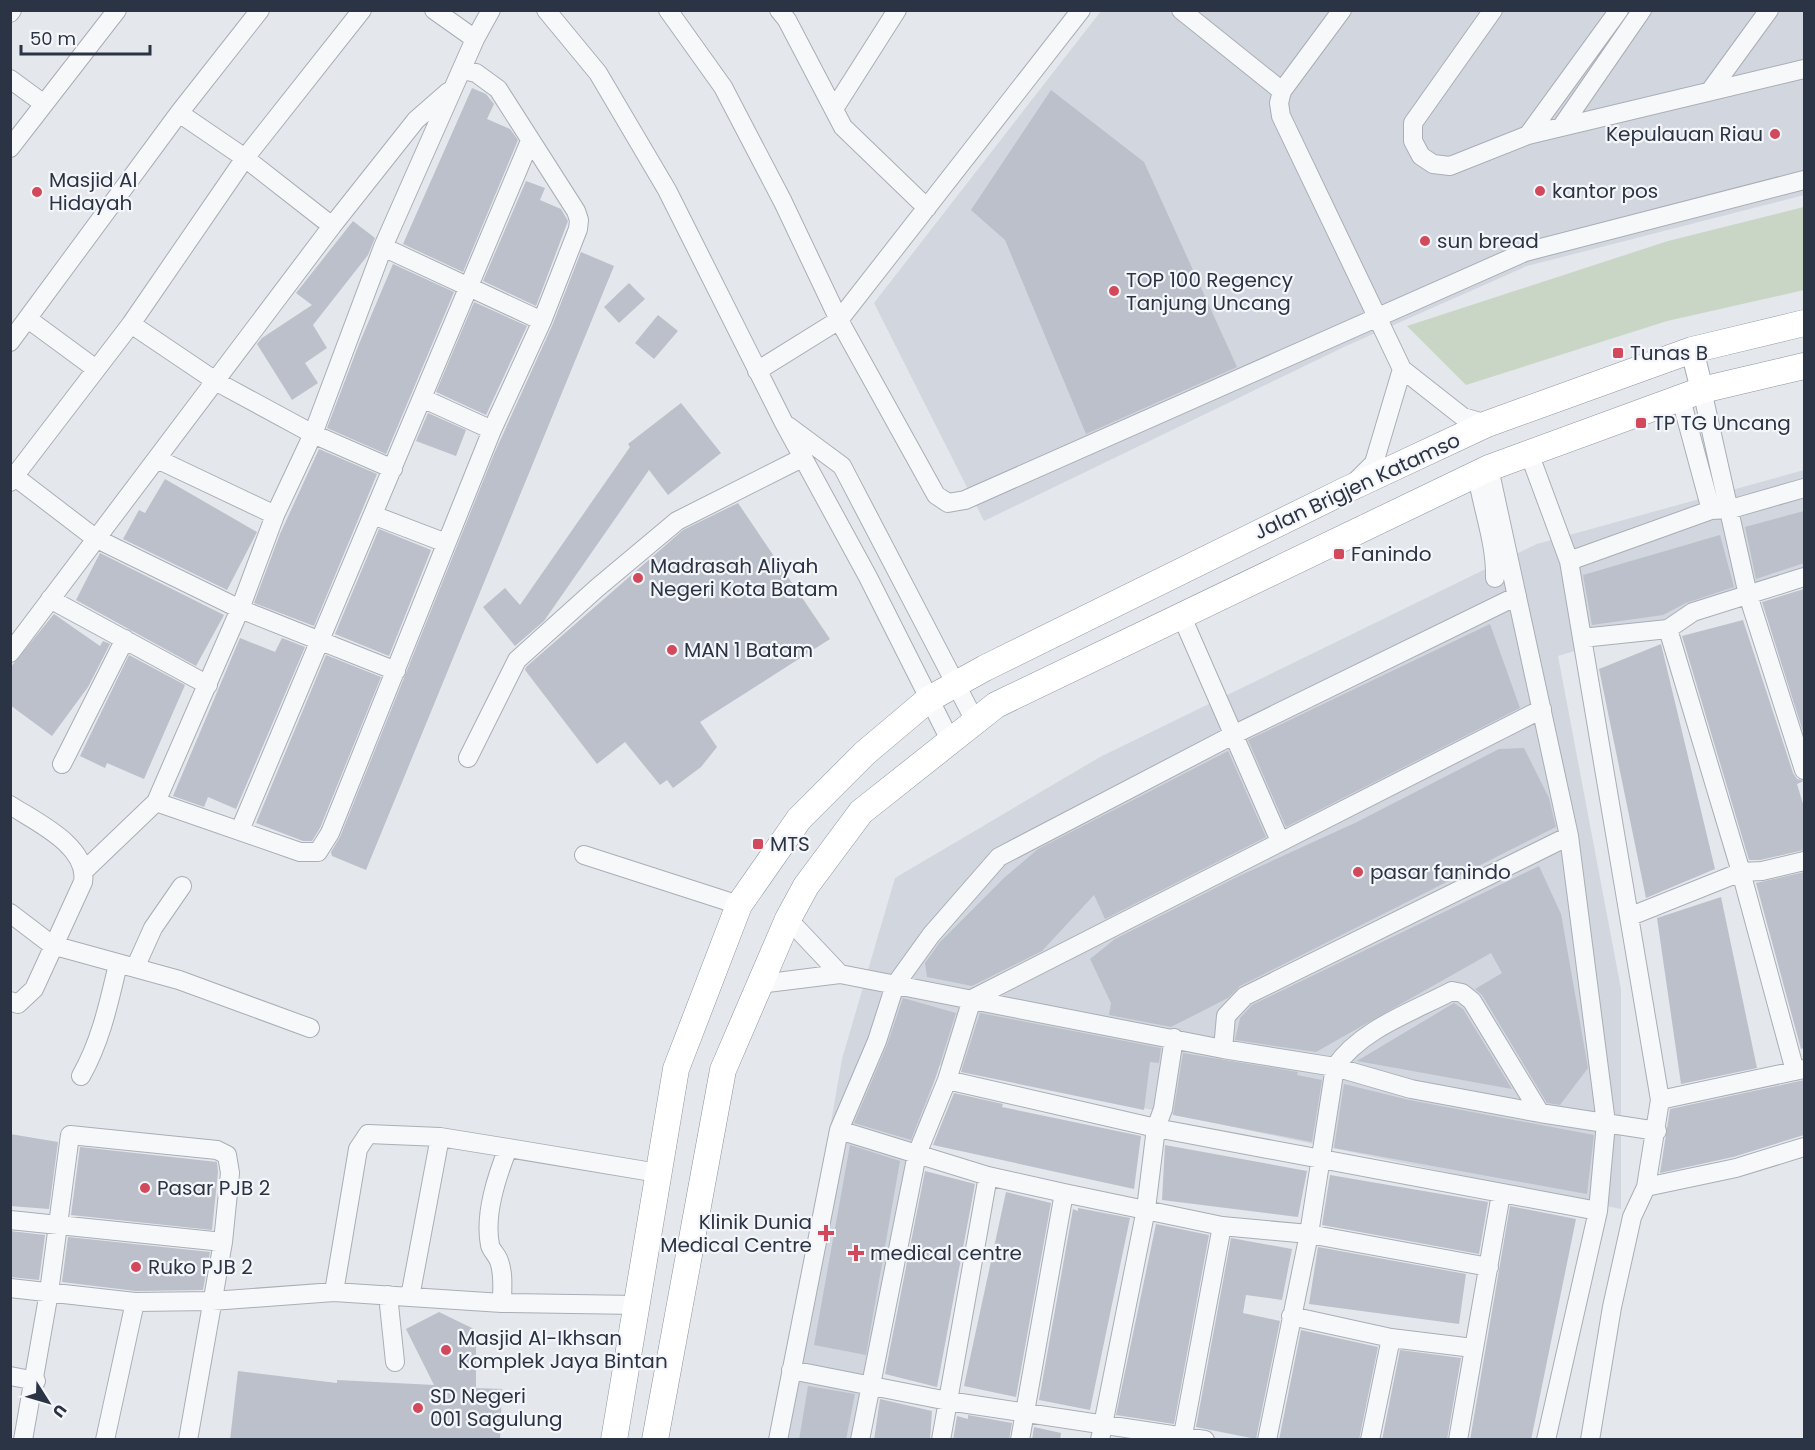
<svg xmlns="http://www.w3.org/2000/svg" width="1815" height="1450" font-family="Poppins,sans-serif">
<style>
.built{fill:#d2d6de}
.green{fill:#c9d6c5}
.building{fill:#bbc0ca}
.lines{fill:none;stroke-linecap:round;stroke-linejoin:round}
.minor-casing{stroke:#a9aeb7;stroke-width:20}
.major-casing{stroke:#a3abb8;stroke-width:24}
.highway-casing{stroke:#8b94a3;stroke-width:27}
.minor{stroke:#f7f8fa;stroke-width:18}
.major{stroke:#fff;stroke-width:22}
.highway{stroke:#fff;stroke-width:26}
.poi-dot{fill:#d1495b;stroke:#f4f6f9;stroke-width:2}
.labels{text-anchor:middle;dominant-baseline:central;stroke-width:4.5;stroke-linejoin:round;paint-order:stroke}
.poi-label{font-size:20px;fill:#2b3445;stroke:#f4f6f9;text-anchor:start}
.street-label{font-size:20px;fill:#2b3445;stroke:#f4f6f9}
</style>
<rect width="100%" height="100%" fill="#e4e7ec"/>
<path class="built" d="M1101 11H1804V195L1527 266 1346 346 984 521 874 303Z
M1804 470V581L1558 656 1621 989V1209L940 1065 905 1169 852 1439 776 1440 842 1059 895 878 1100 757 1537 544Z"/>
<path class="green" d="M1804 207V290L1667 321 1466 385 1407 326 1668 241Z"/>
<path class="building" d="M472 88 486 94 494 104 487 119 510 129 518 140 463 272 403 244Z
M1051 90 1144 162 1237 367 1086 434 1005 240 971 210Z
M526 181 545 188 540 200 561 209 568 221 536 306 483 281Z
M353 221 375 238 368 255 313 325 327 348 305 363 318 383 292 400 257 344 262 338 312 305 296 293Z
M581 252 614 266 366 870 332 856 331 852 340 837 494 454 552 326Z
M393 264 454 292 386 454 327 428 359 344Z
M629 283 645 299 619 323 604 307Z
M474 302 527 326 486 415 436 392Z
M658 315 678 331 654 359 635 343Z
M681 403 721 453 668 495 649 470 544 621 515 646 483 607 505 588 520 605 630 447 628 444Z
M428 413 466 430 456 456 416 441Z
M319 449 377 474 314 626 254 603 280 534Z
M165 479 257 532 227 590 123 539 139 510 145 513Z
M738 503 830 639 700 722 717 747 701 767 673 788 667 780 660 785 625 742 597 764 525 670 526 667 683 530Z
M1804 511V563L1756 579 1745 527Z
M379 529 431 550 389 656 335 634Z
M1720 535 1734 587 1686 603 1663 615 1592 625 1583 575Z
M100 553 224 615 196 666 76 600Z
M1804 589V735L1762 602Z
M54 614 100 646 103 641 110 644 88 687 52 736 10 705V668Z
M1743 620 1793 773 1797 779 1804 781 1797 784 1804 807V850L1760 860H1749L1682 636Z
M1490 624 1520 708 1286 827 1248 740Z
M240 638 275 652 282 638 305 647 236 809 208 797 204 807 173 796Z
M1661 644 1715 869 1646 898 1599 669Z
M129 655 185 685 144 779 107 763 105 768 80 756Z
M326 655 381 677 320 828 312 841H303L256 823Z
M1524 748 1549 798 1556 827 1240 986 1228 998 1171 1027 1109 1015 1111 1003 1090 959 1115 939 1239 876 1357 822 1499 749Z
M1228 751 1266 837 1105 919 1094 895 1042 951 972 986 927 977 925 963 940 942 1004 878 1038 849Z
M1539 866 1561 914 1588 1068 1560 1105 1547 1103 1482 995 1475 989 1502 973 1491 953 1316 1052 1235 1040 1240 1018 1252 1005Z
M1804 872V1048L1801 1049 1756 883Z
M1721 897 1757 1068 1681 1084 1657 918Z
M903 998 956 1013 936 1076 911 1140 854 1123 887 1045Z
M1454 1003 1463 1009 1512 1089 1357 1061Z
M980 1013 1161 1048 1159 1063 1150 1062 1144 1110 961 1072Z
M1183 1053 1298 1072 1297 1075 1322 1080 1312 1142 1173 1115Z
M1804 1080V1135L1733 1157 1660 1173 1670 1109Z
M1344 1084 1409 1100 1594 1135 1587 1194 1334 1148Z
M954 1093 1003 1104 1002 1107 1141 1136 1134 1189 933 1145Z
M10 1134 58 1142 49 1209 10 1206Z
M850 1145 900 1161 866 1355 814 1345Z
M1165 1145 1307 1171 1298 1217 1162 1200Z
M80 1147 217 1162 218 1172 212 1230 71 1215Z
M925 1171 975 1184 937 1387 885 1374Z
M1330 1175 1488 1202 1479 1254 1322 1225Z
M1006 1192 1051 1203 1016 1397 964 1386Z
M1510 1206 1576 1219 1531 1440H1470Z
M1078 1208 1130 1218 1090 1410 1039 1400 1073 1209 1078 1211Z
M1156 1224 1209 1235 1174 1424 1116 1415Z
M10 1231 45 1235 39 1280 10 1277Z
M68 1237 210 1252 203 1290 136 1291 62 1282Z
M1231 1238 1292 1249 1282 1300 1246 1295 1243 1313 1280 1321 1256 1439 1196 1427Z
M1318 1247 1466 1274 1459 1324 1309 1304Z
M439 1312 476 1330V1388L502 1389 500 1440H230L238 1371 337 1383V1380L434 1385 406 1329Z
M1301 1330 1378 1347 1359 1440H1279Z
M1400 1350 1461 1358 1447 1440H1382Z
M808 1386 855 1394 846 1440H799Z
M880 1399 932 1411 930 1440H874Z
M968 1415 1012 1423 1009 1440H953L957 1416 968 1419Z
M1034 1427 1061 1433 1060 1440H1032Z"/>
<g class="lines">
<defs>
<path id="minor" d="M434 10 475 39
M546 10 598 73 667 190 784 423 868 577 950 740
M668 10 723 87 783 202 839 320 936 495 948 503 965 500 1525 252 1804 180
M779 10 787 20 843 127 927 208
M1181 10 1282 91
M1342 10 1282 91 1279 103 1281 116 1402 369
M1493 10 1413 123V141L1421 156 1433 164 1450 166 1528 135 1804 69
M10 13 12 10
M10 79 44 104
M1710 91 1769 10
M834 109 897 10
M179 113 245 158 332 226
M1562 126 1642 10
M1528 135 1619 10
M10 148 117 10
M383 247 542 321
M28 319 96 369
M131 324 217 382 313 434 393 469
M10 342 179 113 260 10
M757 371 839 320 1081 10
M1702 390 1748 595 1804 770
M424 399 492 430
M1681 399 1711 510
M788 426 842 466 975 721
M1529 453 1569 561
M157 459 275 515
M1489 468 1569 836 1606 1123 1598 1211 1546 1440
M10 473 95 538 240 609 396 671
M1477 474C1482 508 1496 543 1495 578
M1357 480 1374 463 1402 369 1463 417 1487 424
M10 482 131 324 245 158 362 10
M373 515 446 543
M50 599 208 685
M1182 617 1280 841
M1668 629 1741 872 1795 1071
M1582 638 1668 629 1693 612 1804 577
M10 653 332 226 416 120 448 92
M468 758 517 660 597 588 677 521 802 458
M62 764 125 639
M156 802 300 852H318L330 833 492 430 542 321 578 229 579 220 576 211 498 89 476 73 463 70
M10 805C36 822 89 846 83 882L34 989 18 1004 10 1001
M240 830 530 141
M584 855 739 905
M85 870 156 802 240 609 275 515 313 434 383 247 475 39 491 10
M10 913 52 945 179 980 310 1028
M1631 916 1741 872 1762 871 1804 861
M788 919 840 974
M135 968 153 928 182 886
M760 984 840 974 1223 1049 1335 1067 1411 1089 1540 1113 1657 1131
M1223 1049 1226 1016 1245 996 1569 836
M81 1076C101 1041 109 1002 118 964
M947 1080 1156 1128 1598 1211
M1660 1100 1804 1069
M839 1130 988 1176 1064 1193 1222 1226 1309 1234 1489 1267
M508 1148 658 1173
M1646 1187 1736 1168 1804 1147
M10 1220 223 1242
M10 1288 135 1302 212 1301 334 1292 502 1303 637 1305
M334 1292 358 1149 368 1134 440 1137 508 1148C497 1176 484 1214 490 1245 491 1250 497 1255 499 1261 504 1274 502 1289 502 1303
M388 1295 395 1362
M410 1297 440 1137
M1291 1316 1391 1338 1473 1348
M791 1370 948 1401 1205 1440
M10 1376 36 1381
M1183 1435 1222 1226
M23 1440 49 1292 70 1135 217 1150 227 1155 230 1173 223 1242 188 1440
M105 1440 135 1302
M778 1440 839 1130 877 1041 895 985 931 935 999 857 1233 735 1517 596
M860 1440 917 1154 947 1080 972 999 1542 709
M941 1440 988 1176
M1020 1440 1064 1193
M1100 1440 1146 1209 1156 1128 1163 1109 1174 1038
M1267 1440 1309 1234 1335 1067C1361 1029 1412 1012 1452 991L1462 993 1472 1001 1540 1113
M1370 1440 1391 1338
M1458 1440 1501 1194
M1590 1440 1612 1307 1632 1217 1646 1187 1660 1100 1569 561 1711 510 1731 509 1804 488"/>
<path id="major" d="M1692 350 1702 390"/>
<path id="highway" d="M614 1440 676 1069 739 905 799 819 865 753 929 699 985 668 1346 490 1487 424 1692 350 1804 323
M655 1440 723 1070 788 919 806 886 861 812 996 705 1489 468 1702 390 1804 366"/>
</defs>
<use href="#minor" class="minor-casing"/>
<use href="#major" class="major-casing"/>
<use href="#highway" class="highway-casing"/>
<use href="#minor" class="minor"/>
<use href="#major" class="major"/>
<use href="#highway" class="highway"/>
</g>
<g class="poi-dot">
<circle cx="1775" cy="134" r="6"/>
<circle cx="1540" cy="191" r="6"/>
<circle cx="37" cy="192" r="6"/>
<circle cx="1425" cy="241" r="6"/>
<circle cx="1114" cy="291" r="6"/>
<rect x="1612" y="347" width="12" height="12" rx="3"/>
<rect x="1635" y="417" width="12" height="12" rx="3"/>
<rect x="1333" y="548" width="12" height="12" rx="3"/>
<circle cx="638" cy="578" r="6"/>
<circle cx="672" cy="650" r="6"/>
<rect x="752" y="838" width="12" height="12" rx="3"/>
<circle cx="1358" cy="872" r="6"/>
<circle cx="145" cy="1188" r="6"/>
<path d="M823 1224h6v6h6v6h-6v6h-6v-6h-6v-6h6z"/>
<path d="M853 1244h6v6h6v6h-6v6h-6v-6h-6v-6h6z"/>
<circle cx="136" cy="1267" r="6"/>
<circle cx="446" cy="1350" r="6"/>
<circle cx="418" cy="1408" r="6"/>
</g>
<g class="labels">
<g class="poi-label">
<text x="1763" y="134" text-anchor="end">Kepulauan Riau</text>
<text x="49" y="180">Masjid Al<tspan x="49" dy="23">Hidayah</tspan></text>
<text x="1552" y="191">kantor pos</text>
<text x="1437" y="241">sun bread</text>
<text x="1126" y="280">TOP 100 Regency<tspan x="1126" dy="23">Tanjung Uncang</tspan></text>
<text x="1630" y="353">Tunas B</text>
<text x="1653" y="423">TP TG Uncang</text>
<text x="1351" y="554">Fanindo</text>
<text x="650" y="566">Madrasah Aliyah<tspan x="650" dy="23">Negeri Kota Batam</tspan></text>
<text x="684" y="650">MAN 1 Batam</text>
<text x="770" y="844">MTS</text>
<text x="1370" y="872">pasar fanindo</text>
<text x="157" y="1188">Pasar PJB 2</text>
<text x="812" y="1222" text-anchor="end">Klinik Dunia<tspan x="812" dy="23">Medical Centre</tspan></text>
<text x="870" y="1253">medical centre</text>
<text x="148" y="1267">Ruko PJB 2</text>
<text x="458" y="1338">Masjid Al-Ikhsan<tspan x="458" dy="23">Komplek Jaya Bintan</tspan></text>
<text x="430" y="1396">SD Negeri<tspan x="430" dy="23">001 Sagulung</tspan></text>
</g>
<g class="street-label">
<text transform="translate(1357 486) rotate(-25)">Jalan Brigjen Katamso</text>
</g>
</g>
<rect width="1815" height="1450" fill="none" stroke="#2b3445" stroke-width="24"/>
<g transform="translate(48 1402) rotate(127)" stroke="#f4f6f9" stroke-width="4.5" paint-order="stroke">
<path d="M0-4.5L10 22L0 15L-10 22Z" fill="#2b3445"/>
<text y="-9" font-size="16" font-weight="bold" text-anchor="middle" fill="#2b3445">U</text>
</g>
<path d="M21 45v9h129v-9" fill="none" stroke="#2b3445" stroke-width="3"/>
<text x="30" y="45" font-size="18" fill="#2b3445" stroke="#f4f6f9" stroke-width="4.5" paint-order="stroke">50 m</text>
</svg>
